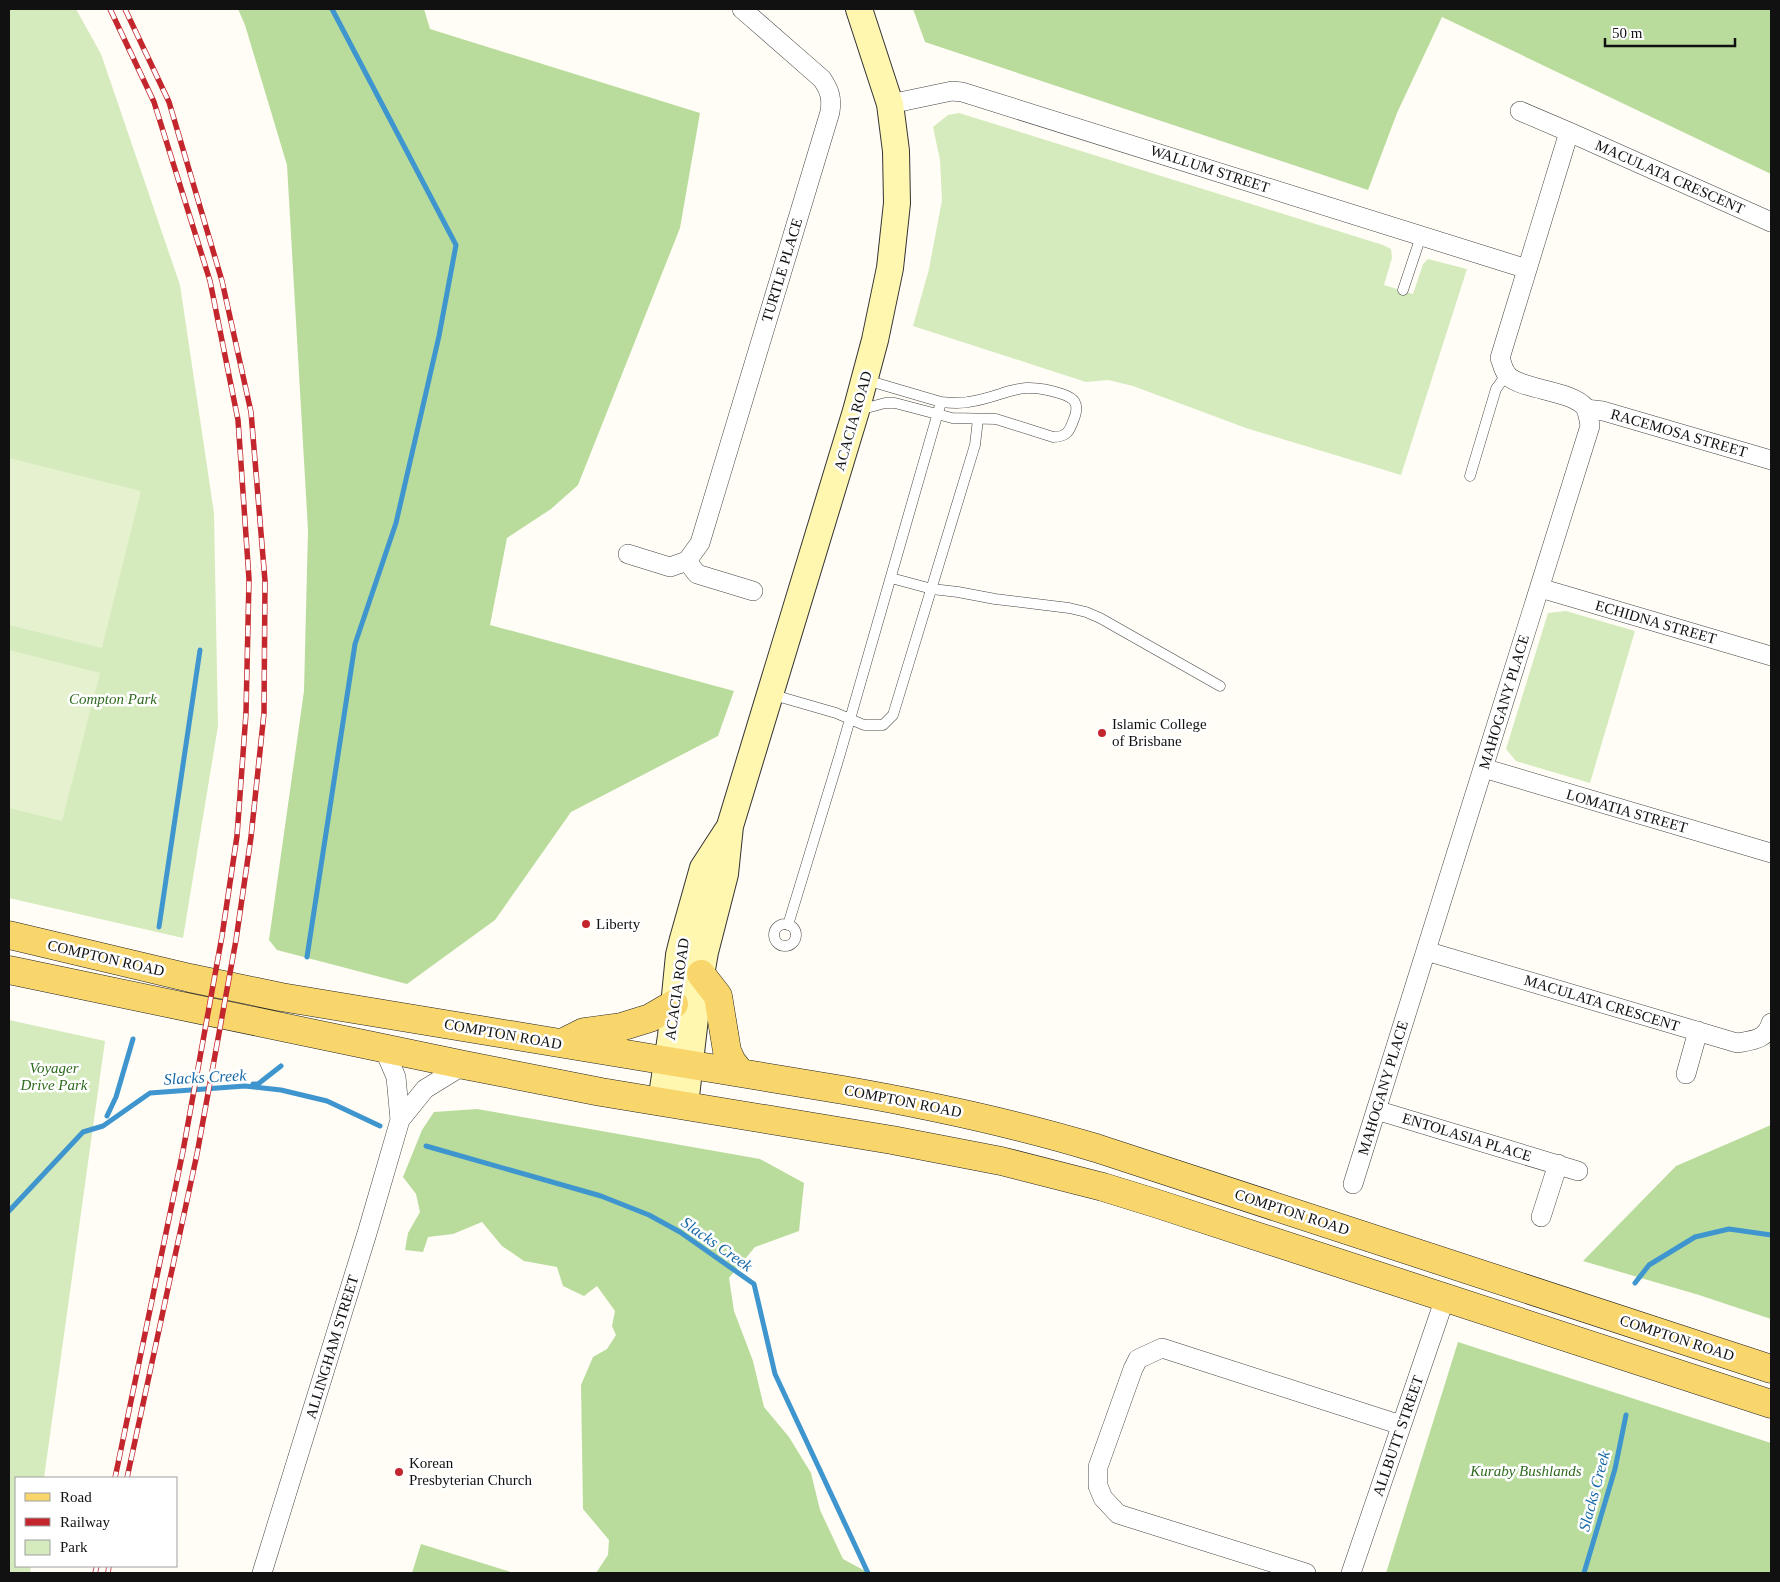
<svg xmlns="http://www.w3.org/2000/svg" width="1780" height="1582" font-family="Georgia,serif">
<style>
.green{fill:#d5ebbd}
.forest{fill:#b9dc9c}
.pitch{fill:#e6f2cf}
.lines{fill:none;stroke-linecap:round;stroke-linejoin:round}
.stream{stroke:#3f96cf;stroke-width:5}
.lane-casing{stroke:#444;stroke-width:11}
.street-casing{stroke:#444;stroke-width:20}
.secondary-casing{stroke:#333;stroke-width:28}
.primary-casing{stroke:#222;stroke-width:29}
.lane{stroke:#fff;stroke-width:10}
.street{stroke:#fff;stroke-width:19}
.secondary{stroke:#fff6b0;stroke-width:26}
.primary{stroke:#f9d66b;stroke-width:28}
.rail-casing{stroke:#c4262e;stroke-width:5.5}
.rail{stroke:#fff;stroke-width:4;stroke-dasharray:11;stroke-linecap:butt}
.poi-dot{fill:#c4262e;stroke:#fff;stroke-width:2}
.labels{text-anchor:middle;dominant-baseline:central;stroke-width:5;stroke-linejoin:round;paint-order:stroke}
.street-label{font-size:15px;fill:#111;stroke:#fff}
.park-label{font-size:15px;font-style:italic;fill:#2f6b1f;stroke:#fff}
.poi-label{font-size:15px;fill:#111;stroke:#fff;text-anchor:start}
.water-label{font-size:16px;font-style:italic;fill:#1768a6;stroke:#fff}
</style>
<rect width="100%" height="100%" fill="#fffdf5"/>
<path class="green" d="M9 9H76L101 54 180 285 214 513 218 726 183 938 9 898Z
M959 113 1383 245 1391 249 1392 258 1384 285 1413 294 1423 264 1428 259 1467 269 1401 475 1246 428 1133 386 1108 380 1086 382 913 326 929 269 942 200 940 160 933 127 948 115Z
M1566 611 1635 631 1590 783 1516 761 1506 749 1548 613Z
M9 1020 105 1041 44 1478H16V1566H31L30 1573H9Z"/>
<path class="forest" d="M238 9H424L430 29 700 113 680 228 578 485 551 509 507 538 490 625 734 691 718 736 571 812 495 920 407 984 277 950 269 940 304 691 308 530 287 165 245 25Z
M913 9H1771V174L1442 17 1397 113 1368 190 925 42Z
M477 1109 760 1159 804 1183 799 1231 755 1247 729 1278 734 1311 753 1361 764 1407 789 1437 811 1473 820 1510 843 1559 869 1573H596L608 1555 609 1540 583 1509 581 1385 593 1357 607 1349 616 1335 612 1326 615 1311 597 1286 584 1296 563 1286 557 1267 524 1261 502 1246 482 1222 453 1234 428 1237 423 1252 405 1250 408 1233 420 1212 416 1194 403 1177 422 1130 434 1112Z
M1771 1125V1319L1699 1295 1583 1261 1676 1166Z
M1458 1342 1771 1443V1573H1386Z
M421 1544 514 1573H412Z"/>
<path class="pitch" d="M9 458 141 491 102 648 9 625Z
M9 650 100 673 62 821 9 808Z"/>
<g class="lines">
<path class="stream" d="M159 927 200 650
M307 957 355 644 396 523 439 336 456 245 332 9
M253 1084H258L281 1066
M107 1116 116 1097 133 1039
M426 1146 601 1196 649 1215 680 1232 754 1284 775 1374 868 1573
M9 1211 83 1132 103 1126 150 1093 245 1086 281 1090 327 1101 380 1126
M1635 1283 1649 1265 1695 1237 1729 1229 1771 1235
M1584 1573 1615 1469 1626 1415"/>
<defs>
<path id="lane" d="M1403 290 1421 236
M859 410 885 403H895L952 418 996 419 1053 437C1069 437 1070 429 1075 416 1079 403 1074 398 1062 394 1017 379 1008 396 968 402 959 404 950 403 941 402L866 380
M1470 476 1496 389 1506 375
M891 578 932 589 958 592 995 599 1069 608 1086 612 1100 618 1220 686
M770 694 836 713 864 725H883L893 715 975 445 978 419
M774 935a11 11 0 1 1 22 0a11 11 0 1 1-22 0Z
M788 925 840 754 941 402"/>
<path id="street" d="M890 104 952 91 962 92 1527 269
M1520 111 1569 132
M1586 409 1603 411 1771 460
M628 554 670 567 687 561 700 543 830 112C832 98 830 91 822 79L742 9
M687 561 697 574 753 591
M1540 588 1771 656
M1483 768 1771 853
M1426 951 1737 1043C1753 1040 1766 1040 1771 1023
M384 1049 396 1077 400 1120
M1686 1074 1698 1031
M1376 1110 1578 1171
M1353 1184 1590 426C1589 420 1588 412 1585 407 1570 389 1515 390 1506 373 1503 369 1502 363 1500 358L1569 132 1771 222
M1541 1217 1558 1164
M262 1573 368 1230 400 1120 425 1089 464 1065
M1306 1573 1118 1514 1103 1498 1098 1486V1467L1133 1369 1138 1359 1162 1348 1401 1425
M1351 1573 1445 1298"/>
<path id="secondary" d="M661 1102 671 1036 679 955 683 939 703 868 727 831
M685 1105 698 992 705 952 725 874 730 826 856 411 875 340 890 268 897 203 896 151 890 104 859 9"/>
<path id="primary" d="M9 935 190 978 281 997 843 1090C929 1105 1013 1123 1096 1148L1771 1369
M9 970 464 1065 601 1092 892 1140 1001 1161 1103 1187 1158 1204 1771 1404
M701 974 718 996 727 1051 732 1062 741 1073
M566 1041 584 1032 621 1027 650 1018 674 1004"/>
</defs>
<use href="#lane" class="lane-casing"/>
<use href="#street" class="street-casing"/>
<use href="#secondary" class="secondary-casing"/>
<use href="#primary" class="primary-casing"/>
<use href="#lane" class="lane"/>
<use href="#street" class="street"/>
<use href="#secondary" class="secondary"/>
<use href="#primary" class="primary"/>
<defs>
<path id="rail" d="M110 9 154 102 210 281 238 420 249 579 246 713 237 836 222 936 183 1151 115 1478
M125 9 169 102 222 281 251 412 265 581 264 713 251 837 236 940 197 1154 127 1478
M95 1573 97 1566
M108 1573 109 1566"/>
</defs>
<use href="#rail" class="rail-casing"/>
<use href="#rail" class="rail"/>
</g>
<g class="poi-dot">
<circle cx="1102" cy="733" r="5"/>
<circle cx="586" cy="924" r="5"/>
<circle cx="399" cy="1472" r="5"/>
</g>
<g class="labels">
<g class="street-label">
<text transform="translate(1210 169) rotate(18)">WALLUM STREET</text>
<text transform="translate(1670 177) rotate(24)">MACULATA CRESCENT</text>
<text transform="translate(782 270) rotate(-73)">TURTLE PLACE</text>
<text transform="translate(853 421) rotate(-74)">ACACIA ROAD</text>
<text transform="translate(1679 433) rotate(16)">RACEMOSA STREET</text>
<text transform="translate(1656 622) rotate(16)">ECHIDNA STREET</text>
<text transform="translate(1504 702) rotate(-73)">MAHOGANY PLACE</text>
<text transform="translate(1627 811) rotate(16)">LOMATIA STREET</text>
<text transform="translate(106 958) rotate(13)">COMPTON ROAD</text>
<text transform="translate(677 989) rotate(-82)">ACACIA ROAD</text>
<text transform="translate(1602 1003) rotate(17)">MACULATA CRESCENT</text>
<text transform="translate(503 1034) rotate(10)">COMPTON ROAD</text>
<text transform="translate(1383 1088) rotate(-73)">MAHOGANY PLACE</text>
<text transform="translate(903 1101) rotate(11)">COMPTON ROAD</text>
<text transform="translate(1467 1137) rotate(17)">ENTOLASIA PLACE</text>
<text transform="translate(1292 1212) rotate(18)">COMPTON ROAD</text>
<text transform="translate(1677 1338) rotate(18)">COMPTON ROAD</text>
<text transform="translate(332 1347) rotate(-73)">ALLINGHAM STREET</text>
<text transform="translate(1398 1436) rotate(-71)">ALLBUTT STREET</text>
</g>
<g class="park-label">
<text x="113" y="699">Compton Park</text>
<text x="54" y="1068">Voyager<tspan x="54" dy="17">Drive Park</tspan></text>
<text x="1526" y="1471">Kuraby Bushlands</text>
</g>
<g class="poi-label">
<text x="1112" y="724">Islamic College<tspan x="1112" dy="17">of Brisbane</tspan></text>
<text x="596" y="924">Liberty</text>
<text x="409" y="1463">Korean<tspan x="409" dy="17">Presbyterian Church</tspan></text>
</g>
<g class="water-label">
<text transform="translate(205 1077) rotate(-3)">Slacks Creek</text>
<text transform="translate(717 1244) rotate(35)">Slacks Creek</text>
<text transform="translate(1594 1491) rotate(-75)">Slacks Creek</text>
</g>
</g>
<rect width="1780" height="1582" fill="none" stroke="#111111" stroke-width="20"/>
<rect x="15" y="1477" width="162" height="90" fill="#ffffff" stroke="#a0a0a0"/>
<rect x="25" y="1493" width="25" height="8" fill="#f9d66b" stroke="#a0a0a0"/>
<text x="60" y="1502" font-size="15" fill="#111111">Road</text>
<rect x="25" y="1518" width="25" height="8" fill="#c4262e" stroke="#a0a0a0"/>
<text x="60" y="1527" font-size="15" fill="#111111">Railway</text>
<rect x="25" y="1540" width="25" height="15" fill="#d5ebbd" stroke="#a0a0a0"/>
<text x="60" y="1552" font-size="15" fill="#111111">Park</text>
<path d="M1605 38v8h130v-8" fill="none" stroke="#111111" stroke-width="2.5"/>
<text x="1612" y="38" font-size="15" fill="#111111" stroke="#ffffff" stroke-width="4" paint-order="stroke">50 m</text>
</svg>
